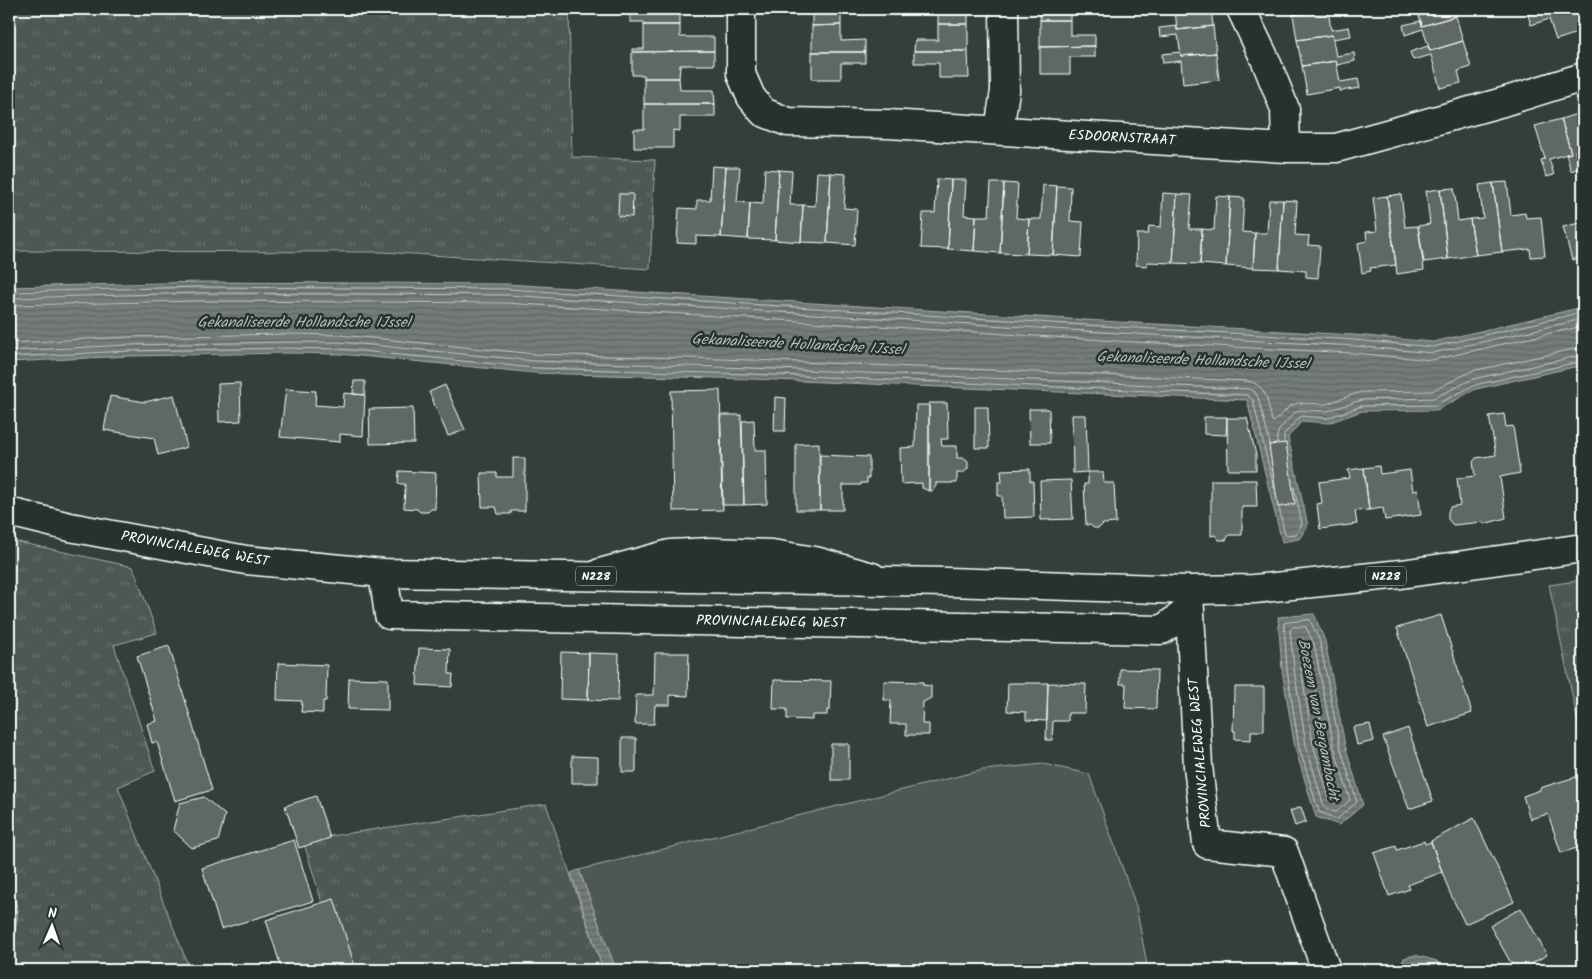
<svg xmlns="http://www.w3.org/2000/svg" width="1592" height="979" font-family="Kalam,sans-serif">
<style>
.grass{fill:url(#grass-tufts);stroke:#a6aca9}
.pitch{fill:#4d5853;stroke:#a6aca9}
.water{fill:url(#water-rules);stroke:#abb0ae}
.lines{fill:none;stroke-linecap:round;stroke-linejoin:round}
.shore{stroke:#c7cac9;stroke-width:1}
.building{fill:#5f6964;stroke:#fff}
.minor-casing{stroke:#fff;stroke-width:31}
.major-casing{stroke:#fff;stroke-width:31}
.minor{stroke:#26332d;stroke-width:28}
.major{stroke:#26332d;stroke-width:28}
.labels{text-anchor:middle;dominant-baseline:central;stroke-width:5;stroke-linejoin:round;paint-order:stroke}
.shield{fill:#26332d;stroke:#bec2c0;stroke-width:1}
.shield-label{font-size:12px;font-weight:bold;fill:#fff}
.street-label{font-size:14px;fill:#fff;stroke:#26332d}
.water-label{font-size:15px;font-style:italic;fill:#b9bdbc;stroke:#26332d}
</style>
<defs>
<pattern id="grass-tufts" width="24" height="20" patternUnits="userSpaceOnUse" patternTransform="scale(1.25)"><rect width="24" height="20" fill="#4d5853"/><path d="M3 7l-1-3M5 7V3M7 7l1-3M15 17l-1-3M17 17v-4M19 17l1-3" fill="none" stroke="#68716d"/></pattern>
<pattern id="water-rules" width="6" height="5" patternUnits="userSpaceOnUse" patternTransform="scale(1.25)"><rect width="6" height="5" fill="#737b78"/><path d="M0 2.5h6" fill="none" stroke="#606462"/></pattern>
</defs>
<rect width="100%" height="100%" fill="#333f3a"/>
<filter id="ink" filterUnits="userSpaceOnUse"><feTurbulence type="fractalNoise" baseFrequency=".02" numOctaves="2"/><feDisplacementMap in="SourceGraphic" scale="10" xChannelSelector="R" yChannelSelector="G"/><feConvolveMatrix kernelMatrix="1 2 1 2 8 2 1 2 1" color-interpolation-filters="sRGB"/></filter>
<g filter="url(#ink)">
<path class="grass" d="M9 9H569L572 157 655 160 650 269 382 252 9 251Z
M9 540 133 567 157 633 114 645 155 771 118 787 190 970H9V925L13 943 18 910 9 884Z
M1583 580V747L1549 585Z
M546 804 603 970H301L280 919 323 906 303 840Z"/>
<path class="pitch" d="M1043 764 1089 774 1136 906 1148 970H616L579 870 983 770Z"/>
<path class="water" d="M201 282 507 284 1118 322 1354 335 1433 342 1583 307V365L1476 389 1437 410 1362 411 1328 423 1302 421 1288 437 1308 526 1299 539 1282 542 1247 400 752 379 535 373 340 354 288 353 129 356 9 362V287Z
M1314 614 1325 641 1345 745 1363 805 1339 825 1316 817 1295 748 1282 670 1278 617Z
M579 870 616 970H603L571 873Z
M9 884 18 910 13 945 9 925Z
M1415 955 1437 961 1446 970H1399L1404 958Z"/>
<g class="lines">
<path class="shore" d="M9 292 201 287 507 289 1118 327 1354 340 1433 347 1583 312
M9 298 201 293 506 295 1118 333 1354 346 1433 353 1583 319
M9 305 201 301 506 303 1117 341 1353 353 1432 360 1583 326
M9 343 129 337 288 334 340 335 536 354 753 360 1247 381C1267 384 1268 404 1272 421L1274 422 1290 406 1298 403 1326 404 1361 392 1432 391 1472 371 1583 347
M9 351 129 345 288 342H340L536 361 752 368 1248 389 1254 391 1258 397 1270 444
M9 357 129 351 288 348 340 349 535 368 752 374 1247 395 1253 400 1274 488
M1284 442V434L1301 416 1327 418 1362 406 1435 405 1475 385 1583 361
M1277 443V436L1279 430 1294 413 1300 410 1327 411 1362 400 1434 398 1473 379 1583 355
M1279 508 1285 535 1296 534 1302 524 1294 487
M1310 620 1320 642 1340 746 1357 802 1337 819 1319 812 1299 747 1287 670 1284 623Z
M1293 627H1306L1314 644 1334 747 1350 800 1336 812 1324 807 1306 745 1294 669 1290 630Z
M1301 638 1303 639 1307 647 1326 749 1341 797 1335 803 1330 801 1313 744 1301 668 1299 640Z"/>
</g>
<path class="building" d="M630 9H714V12L680 11V25H644V22H630Z
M812 9H865V10H841V25L812 26Z
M892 9H904V15H892Z
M914 9H968V24H938V10Z
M1040 9H1070V20H1040Z
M1157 9H1211L1213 26 1177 30 1175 9 1157 11Z
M1292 9H1326L1293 15Z
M1328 9 1331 30 1349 27 1351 36 1333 39 1332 35 1297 40 1293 15Z
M1417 9H1454L1456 16 1422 26Z
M1545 9 1547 14 1563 9H1582L1583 13V31L1556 40 1549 19 1531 25 1528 15Z
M1456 16 1463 41 1430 51 1423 29 1405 35 1403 25 1421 21 1422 26Z
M1040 20H1070V35H1095V46L1040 47Z
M938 24H968V51H914L915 40H938Z
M644 25H680V37H714V51L632 52V49H644Z
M841 25V41L865 40V52H812V26Z
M1177 26V30L1213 26 1216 53 1181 56 1178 35 1160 37 1159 28Z
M1332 35 1336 56 1354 53 1355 61 1337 65 1336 61 1302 66 1297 40Z
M1463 41 1471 67 1458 71 1461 83 1440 88 1431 55 1413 60 1410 52 1428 46 1430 51Z
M1095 46V57H1070V74H1040V47Z
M714 51V65H680L679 78H644V75H632V52Z
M914 51H968L969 78H939V63H914Z
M812 52H865V63H841V79H812Z
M1180 52 1181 56 1216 53 1219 80 1183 84 1181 61 1163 63 1162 54Z
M1336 61 1340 82 1358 79 1360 88 1340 91V88L1307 94 1302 66Z
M644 78H679L680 90H714L715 104H644Z
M644 104H715V117H680V131L673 130V148H634V129H644Z
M1583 112V149L1575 151 1579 168 1571 171 1566 154 1571 153 1561 119Z
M1561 119 1571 153 1549 159 1554 175 1546 177 1541 160 1545 159 1535 126Z
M712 166 726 167 721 237 696 236V244L677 243 679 208 697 209V200H710Z
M726 167H740L737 202 750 203 748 239 721 237Z
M765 169 779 170 775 240 748 239 750 203 763 204Z
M779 170 792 171 790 205H803L801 242 775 240Z
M817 172 831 173 827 243 801 242 803 205 815 206Z
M831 173 846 174 844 208 857 209 855 245 827 243Z
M937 179 951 180 948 249 921 248 923 213H935Z
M951 180H966L964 215 976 216 974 251 948 249Z
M1507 182 1511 215 1525 213 1526 218 1541 217 1545 256 1531 257 1530 249 1502 252 1493 183Z
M991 183H1004L1000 253 974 251 976 216H989Z
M1004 183 1018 184 1016 218 1029 219 1027 254 1000 253Z
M1493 183 1502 252 1476 255 1470 219 1483 218 1479 185Z
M1043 185 1057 186 1053 255 1027 254 1029 219H1041Z
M1057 186 1071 187 1070 221 1083 222 1081 257 1053 255Z
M1454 188 1458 221 1470 219 1476 255 1448 259 1440 189Z
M1440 189 1448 259 1424 262 1418 226 1430 224 1426 191Z
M1163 193 1177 194 1173 263 1147 262V266L1136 265 1137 234H1148L1149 226 1161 227Z
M619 194H633L632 217 618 216Z
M1177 194 1192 195 1189 229H1202L1200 264 1173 263Z
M1401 194 1405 227 1418 226 1424 270 1397 274 1387 196Z
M1216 196 1230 197 1226 266 1200 264 1202 229 1214 230Z
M1387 196 1396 265 1370 268 1371 271 1362 273 1358 243 1367 241 1366 232 1377 231 1373 198Z
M1230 197 1244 198 1242 232 1255 233 1253 268 1226 266Z
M1269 200H1283L1279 269 1253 268 1255 233H1267Z
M1283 200 1297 201 1295 235 1309 236 1308 245 1320 246 1318 278 1306 277V271L1279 269Z
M1583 222V257L1572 260 1563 227Z
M354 381H365V395L353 394Z
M240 383 241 421 219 422 218 384Z
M445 385 465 430 448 436 429 392Z
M286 389 316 391 315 405 343 407 344 393 365 395 363 436 340 434V442L280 437Z
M720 390 723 510 673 511 671 391Z
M174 395 187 447 158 455 154 438 104 430 110 396 145 402Z
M775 397 786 398 785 431H774Z
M929 403H947L948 439H941L942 446H957V458H963L968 462V469L963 473H957V483H936V486L932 491H929Z
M916 405H929V491L922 488V483L901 484 900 448 915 447Z
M975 407H988L989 448H975Z
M413 408 414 443 370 444 369 409Z
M1029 409H1049L1050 443H1030Z
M1504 414 1506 427 1513 426 1520 473 1500 477 1506 518 1484 524 1483 522 1453 525 1448 519V512L1450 507 1460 505 1457 478 1475 476 1473 462 1476 458 1496 455 1489 416Z
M720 415H741L744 505H722Z
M1072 415H1086L1088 472 1073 473Z
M1204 417H1227L1226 435 1204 434Z
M1227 418H1247L1256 455V470H1228Z
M754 420 755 450H766L767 504 744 505 742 421Z
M819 443 820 510H796V444Z
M1286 443 1295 504 1278 507 1269 445Z
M820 455 869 457V478H867V483H861V485H843V510H820Z
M513 458H525V511H511V514H498L496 507H482L481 473H497V477H513Z
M1379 466 1380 474 1410 470 1413 491 1418 490 1421 515 1385 520 1383 508 1369 510 1364 468Z
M1364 468 1369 510 1355 511 1357 524 1320 529 1317 504 1322 503 1319 482 1350 478 1348 470Z
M1030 469V481H1033L1034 517 1003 518 1002 496H998V482H1002L1001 470Z
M399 471 436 473 435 509H431L428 512H420L417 509 404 508 405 484H398Z
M1088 472H1103L1104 483H1114L1116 523 1103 524 1099 528H1094L1090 525H1086L1084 484H1088Z
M1071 480 1073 519 1041 520 1040 481Z
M1211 480H1256L1257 507H1242V535H1229L1226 540H1219L1215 535 1211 536Z
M1441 615 1472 713 1428 727 1397 628Z
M169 646 212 790 175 801 157 742 152 743 147 724 157 721 137 656Z
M419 648 450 649 449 674H453L452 687 417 685Z
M561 652 589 653 588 700 560 699Z
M589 653 619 654 618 701 588 700Z
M655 653H689L688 696 670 695V705H655L654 724H635L636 695H654Z
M278 663 327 665 326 701H323V713L301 712 302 701 277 700Z
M1120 669 1157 670 1156 709 1125 708 1126 684H1120Z
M349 678 388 679V710L348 709Z
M774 680 831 681 830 710H827V715H812V720L787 719V709H773Z
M884 681 923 682V685L931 686V698L923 702 922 724H929V735H906V724H890L891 700H884Z
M1008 683H1048L1047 721 1026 720V712L1007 711Z
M1048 683 1086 684 1085 713H1068V721H1053L1052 740H1046Z
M1235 687H1264V731H1251V740L1235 739V731H1233L1234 692H1235Z
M1370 724 1374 741 1357 745 1353 727Z
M1408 728 1433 801 1409 809 1383 737Z
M622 738H636V772H622Z
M831 744H849V780H831Z
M572 756 598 757V783H572Z
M1582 775 1583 776V846L1561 853 1548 814 1530 819 1523 796 1540 790V788Z
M316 796 330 838 299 848 285 806Z
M204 797 225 815 218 841 192 848 173 830 180 803Z
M1301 807 1306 822 1295 826 1290 811Z
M1474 818 1514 902 1465 924 1449 891 1431 841Z
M294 840 313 901 221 929 202 868Z
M1424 841 1425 844 1431 842 1442 872 1408 885 1410 889 1389 896 1374 853 1396 846 1397 850Z
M334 899 356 970H282L266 920Z
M1521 908 1547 955 1520 970H1515L1490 926Z"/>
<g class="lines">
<defs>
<path id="minor" d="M741 9V74L751 97 763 112 788 122 888 124 1286 148H1336L1503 102 1583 77
M1241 9 1265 59 1285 109 1286 148
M999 130 1005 91 1004 9
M383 573 389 615 1162 630 1190 609
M600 573 670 554 711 552 772 554 815 561 872 577
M1189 594 1198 766 1207 844 1284 852 1326 970"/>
<path id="major" d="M9 512 70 527 246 560 383 573 948 582 1188 590 1254 589 1401 574 1583 548"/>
</defs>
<use href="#minor" class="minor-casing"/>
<use href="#major" class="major-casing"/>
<use href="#minor" class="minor"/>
<use href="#major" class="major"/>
</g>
</g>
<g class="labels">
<g class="shield">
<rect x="576" y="566.5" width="40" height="19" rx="4"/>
<rect x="1366" y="566.5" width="40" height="19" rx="4"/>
</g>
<g class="shield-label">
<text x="596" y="576">N228</text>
<text x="1386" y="576">N228</text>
</g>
<g class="street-label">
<text transform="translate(1122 138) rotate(3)">ESDOORNSTRAAT</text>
<text transform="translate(195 549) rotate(10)">PROVINCIALEWEG WEST</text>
<text transform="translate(771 622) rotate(1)">PROVINCIALEWEG WEST</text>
<text transform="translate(1200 753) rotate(-95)">PROVINCIALEWEG WEST</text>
</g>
<g class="water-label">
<text x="304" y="323">Gekanaliseerde Hollandsche IJssel</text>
<text transform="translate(798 345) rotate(3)">Gekanaliseerde Hollandsche IJssel</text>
<text transform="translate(1203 361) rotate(2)">Gekanaliseerde Hollandsche IJssel</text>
<text transform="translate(1318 720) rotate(79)">Boezem van Bergambacht</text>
</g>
</g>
<rect width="1592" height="979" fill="none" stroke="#26332d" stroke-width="30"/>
<rect x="15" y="15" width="1562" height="949" fill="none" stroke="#fff" stroke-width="2" filter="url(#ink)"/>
<g transform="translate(52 926) rotate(2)" stroke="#26332d" stroke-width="4" paint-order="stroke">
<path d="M0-4L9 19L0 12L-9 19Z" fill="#ffffff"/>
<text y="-8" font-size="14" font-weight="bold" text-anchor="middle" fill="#ffffff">N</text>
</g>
</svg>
